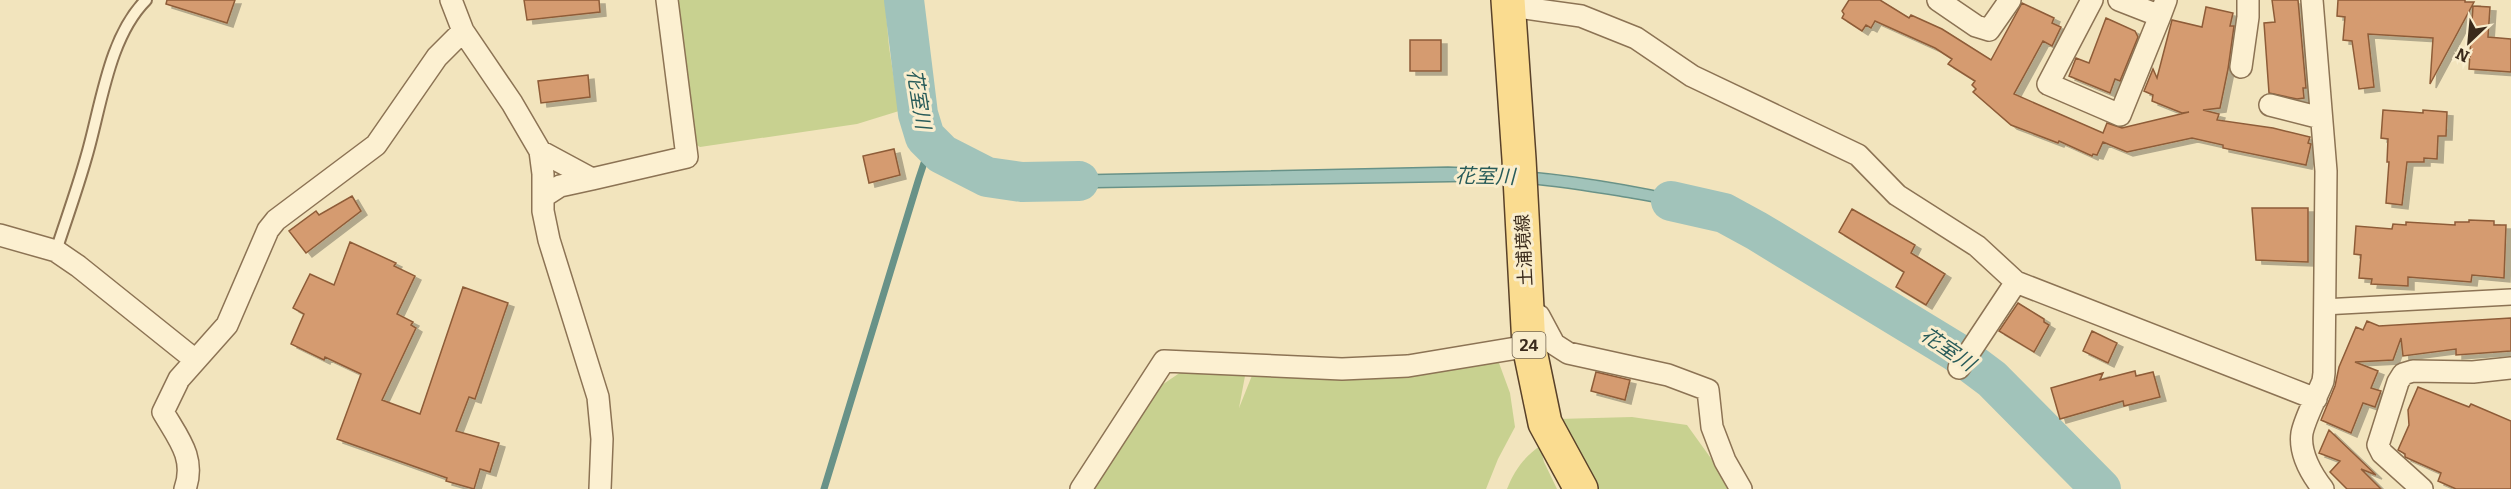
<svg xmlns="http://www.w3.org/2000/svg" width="2511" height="489" font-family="Bitter,'Noto Sans JP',serif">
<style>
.green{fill:#c8d190}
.water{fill:#a1c3ba;stroke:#689288;stroke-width:1.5}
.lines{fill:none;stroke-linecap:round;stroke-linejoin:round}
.stream{stroke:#689288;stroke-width:7}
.river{stroke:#a1c3ba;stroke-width:40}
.building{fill:#d59b6f;stroke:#8e5c38;stroke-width:1.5;filter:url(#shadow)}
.service-casing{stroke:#8c7354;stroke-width:14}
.pedestrian-casing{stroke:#8c7354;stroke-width:18}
.minor-casing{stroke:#8c7354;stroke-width:24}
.primary-casing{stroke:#594129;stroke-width:36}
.service{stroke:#fcf0d1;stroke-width:10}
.pedestrian{stroke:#fcf0d1;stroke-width:15}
.minor{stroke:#fcf0d1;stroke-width:21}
.primary{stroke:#fadc90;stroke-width:33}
.labels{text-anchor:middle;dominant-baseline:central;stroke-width:6;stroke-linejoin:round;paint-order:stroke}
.shield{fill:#f9edcd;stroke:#736450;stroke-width:1.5}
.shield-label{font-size:16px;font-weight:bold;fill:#3a2a1b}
.street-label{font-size:18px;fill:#3a2a1b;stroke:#f9edcd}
.water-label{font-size:20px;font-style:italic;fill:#285b59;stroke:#f9edcd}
</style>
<defs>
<filter id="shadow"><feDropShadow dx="6" dy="4" stdDeviation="0" flood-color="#0004"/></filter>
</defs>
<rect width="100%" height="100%" fill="#f2e4bd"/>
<path class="green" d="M677 0H885L889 47 899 111 857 124 700 147 693 143Z
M1499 363 1510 393 1515 427 1498 459 1486 489H1091L1153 391 1184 370 1245 376 1239 408 1253 373Z
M1632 417 1687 425 1733 489H1596L1558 419Z
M1540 446 1544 462 1557 489H1507C1514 471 1524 457 1540 446Z"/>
<path class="water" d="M1448 167C1541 169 1636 184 1726 207L1724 220C1690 207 1654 202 1619 196 1577 189 1536 183 1494 181L1022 189 1023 176Z"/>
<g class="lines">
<path class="stream" d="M824 489 919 178 925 160V137"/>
<path class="river" d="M904 0 918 114 925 137 942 154 987 177 1022 182 1079 181
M1671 201 1724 213 1757 231 1956 352 1992 379 2101 489"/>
</g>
<path class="building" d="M167 0H235L227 23 166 4Z
M524 0H599L600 12 527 20Z
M1849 0H1880L1909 18 1911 15 1942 29 1991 60 2022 3 2054 18 2052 23 2061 27 2052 46 2043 41 2014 94 2103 133 2107 123 2122 128 2189 112 2182 113 2152 101 2153 95 2144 91 2153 69 2157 78 2172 20 2202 27 2206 7 2233 13 2230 26H2234L2228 69 2220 108 2203 110 2219 114 2217 120 2273 128 2310 137 2308 143 2311 144 2306 165 2223 148V145L2192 138 2127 152 2103 142 2097 155 2093 154 2092 156 2059 141 2058 143 2011 125 1973 92 1976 89 1972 85 1975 81 1948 64 1952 59 1935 48 1875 21 1871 28 1866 25 1862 31 1842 18 1844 14 1842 11Z
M2272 0H2298L2306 88H2303L2304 98 2297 99 2269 93 2264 23 2275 22Z
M2338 0H2465V2H2474L2430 84 2433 38 2368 34 2374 87 2359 89 2352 41 2343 40 2345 17 2337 16Z
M2473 6 2490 7 2488 37 2511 39V72L2469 69Z
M2106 18 2135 31 2138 37 2120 81 2115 79 2110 93 2069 76 2076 58 2089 63Z
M1410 40H1441V71H1410Z
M588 75 590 97 541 103 538 81Z
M2383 110 2423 113V110L2447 112 2446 136H2438L2437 159 2424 158V162H2407L2402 205 2386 203 2389 162H2387L2388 139 2381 138Z
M894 149 900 175 869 183 863 156Z
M352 196 361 211 306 253 289 231 316 211 319 215Z
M2252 208H2308V262L2256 260Z
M1852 209 1915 245 1911 253 1945 274 1926 305 1896 287 1904 272 1839 232Z
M2469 220 2494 221V225H2506L2504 278 2472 275 2471 282 2408 277V286L2371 284 2372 279 2359 278 2361 255 2354 254 2356 226 2392 229 2393 224 2406 225V222L2455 225V222H2469Z
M350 242 396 263 394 266 415 276 397 314 413 322 411 325 416 328 382 400 420 414 463 287 508 303 475 399 469 397 456 431 499 443 490 472 480 469 474 489 446 481 447 478 337 439 361 374 325 357 324 360 291 344 304 314 293 308 310 274 334 285Z
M2018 303 2044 319V322L2049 325 2034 352 1999 331Z
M2511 318V351L2456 355V349L2403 356 2401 338 2393 360 2355 362 2378 371 2371 388 2381 391 2375 407 2363 403 2351 433 2321 420 2335 386 2339 367 2356 327 2363 330 2367 321 2379 326Z
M2092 331 2117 343 2108 363 2083 351Z
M2135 371 2136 376 2153 372 2160 397 2124 406 2123 401 2060 419 2051 388 2103 373 2100 380Z
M1596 372 1630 380 1625 400 1591 391Z
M2418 387 2469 407 2471 404 2511 421V489H2456L2438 481 2441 473 2405 457V454L2398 450 2409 425 2408 410Z
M2329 430 2376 475 2361 469 2381 489H2347L2330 472 2340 461 2319 453Z"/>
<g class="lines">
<defs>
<path id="service" d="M56 251C66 220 77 190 86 158 101 108 108 38 146 0"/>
<path id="pedestrian" d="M2323 307 2511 297"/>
<path id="minor" d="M451 0 463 31 512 103 540 151 543 174V211L549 240 598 397 602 439 600 489
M1938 0 1976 26 1989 30 2010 0
M2092 0 2048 84 2120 115 2160 16
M2119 0 2160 16 2166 0
M2312 0 2326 171 2324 373 2323 381C2317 396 2305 418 2302 433 2299 453 2312 475 2323 489
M1510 6 1581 16 1636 38 1692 76 1858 155 1897 195 1977 246 2016 282 2316 399
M2241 67 2248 17V0
M2270 105 2321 118
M540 151 592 179 687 157 667 0
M543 197 560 186 592 179
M0 235 56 251 78 266 194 359
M1527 317 1539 316 1554 344 1568 353 1668 375 1708 390 1712 427 1725 461 1741 489
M1959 368 2016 282
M185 489C196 458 178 438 163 412L179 379 227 325 268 230 276 220 376 145 437 57 463 31
M1081 489 1164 361 1342 369 1408 366 1529 346
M2422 489 2382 453 2378 445 2398 382 2403 374 2413 371 2473 372 2511 368"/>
<path id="primary" d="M1508 0 1519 159 1529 346 1545 423 1581 489"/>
</defs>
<use href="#service" class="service-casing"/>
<use href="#pedestrian" class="pedestrian-casing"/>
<use href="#minor" class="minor-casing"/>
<use href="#primary" class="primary-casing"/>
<use href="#service" class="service"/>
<use href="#pedestrian" class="pedestrian"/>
<use href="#minor" class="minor"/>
<use href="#primary" class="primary"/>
</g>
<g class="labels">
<rect class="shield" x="1512.5" y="332" width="33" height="26" rx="4.5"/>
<g class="shield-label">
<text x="1529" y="345">24</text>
</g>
<g class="street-label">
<text transform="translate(1524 250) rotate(-93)">土浦境線</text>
</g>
<g class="water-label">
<text transform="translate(919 99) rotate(81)">花室川</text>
<text transform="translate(1485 176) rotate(1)">花室川</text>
<text transform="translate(1948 349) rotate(34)">花室川</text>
</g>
</g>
<g transform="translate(2469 42) rotate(206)" stroke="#f9edcd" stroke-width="4.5" paint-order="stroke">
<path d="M0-4.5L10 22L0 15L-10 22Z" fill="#3a2a1b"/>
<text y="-9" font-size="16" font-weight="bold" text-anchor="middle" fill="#3a2a1b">N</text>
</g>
</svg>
